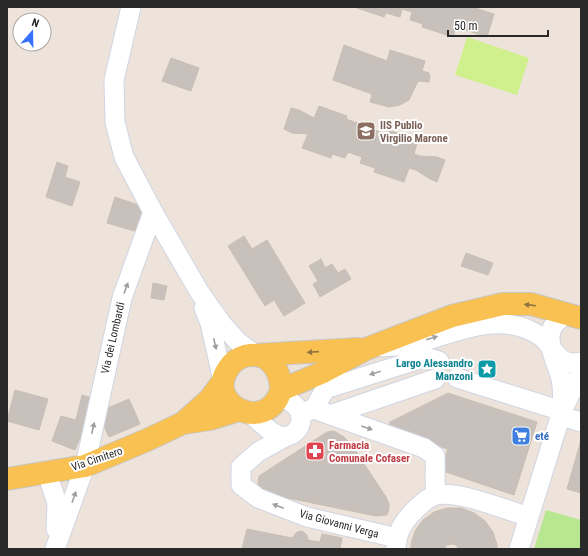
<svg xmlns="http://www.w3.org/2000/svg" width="588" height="556" font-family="'Roboto Condensed',sans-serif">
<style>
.green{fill:#b8e792}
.pitch{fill:#d0ef8d}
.building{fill:#c8c0ba;stroke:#c8bfb4}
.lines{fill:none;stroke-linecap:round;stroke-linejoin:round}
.minor-casing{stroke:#cfd5e3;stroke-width:21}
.major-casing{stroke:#c7c7c7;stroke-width:24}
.minor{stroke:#fff;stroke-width:19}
.major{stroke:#f9c152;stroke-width:22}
.oneway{fill:#9f9f9f}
.oneway2{fill:#91753e}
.labels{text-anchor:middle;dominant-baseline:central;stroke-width:4;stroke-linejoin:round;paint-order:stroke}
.education-label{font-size:11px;font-weight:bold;fill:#785e54;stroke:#fff;text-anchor:start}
.street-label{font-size:11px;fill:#292929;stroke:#fff}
.culture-label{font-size:11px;font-weight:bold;fill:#0d838f;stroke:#fff;text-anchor:end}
.shop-label{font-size:11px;font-weight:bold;fill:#366cbe;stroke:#fff;text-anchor:start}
.health-label{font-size:11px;font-weight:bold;fill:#be3a42;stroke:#fff;text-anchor:start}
</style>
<rect width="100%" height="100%" fill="#ede3da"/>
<path class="green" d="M546 510 581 520V549H534Z"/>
<path class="pitch" d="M467 37 529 58 517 95 455 75Z"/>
<path class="building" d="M354 7H465L475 8 494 14 487 37 465 30 457 24 453 37 422 27 423 24 410 20 412 12 402 9 400 17 386 13 384 17Z
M344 45 387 61 390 50 425 61 422 71 429 73 430 77 429 82 418 81 409 100 400 105 389 107 370 102 372 94 333 80Z
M171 58 199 68 191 91 162 81Z
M319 106 347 116 346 119 360 124 358 132 372 136 374 130 387 134 389 130 418 140 414 154 420 156 437 157 445 160 437 182 430 179 416 170 409 168 404 182 374 172 375 168 360 163 362 157 348 152 345 158 332 154 331 158 302 148 308 134 292 133 284 129 291 108 299 110 314 118Z
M57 162 68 166 65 177 80 182 72 206 46 197Z
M115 197 141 206 143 220 138 232 107 223Z
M244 236 252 249 267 240 305 303 284 316 274 300 265 306 228 246Z
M466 253 493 263 488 275 461 266Z
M321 259 325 268 332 264 338 273 345 269 351 279 320 297 313 284 318 281 309 266Z
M153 283 167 286 164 300 151 298Z
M15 390 48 399 39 430 7 421Z
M448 393 537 422 514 495 440 470 448 449 389 431 390 422Z
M82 395 93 398 82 438H80L75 450 52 441 61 416 76 420Z
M129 399 140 424 109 437 103 424 105 409Z
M334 431 344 437 353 447 386 497 389 504V509L387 515 376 516 268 494 260 490 258 482 259 476 327 432Z
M581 440V493L567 489Z
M447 508H461L474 513 485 521 493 532 497 545V549H459L456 545 452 544 447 545 444 549H411V544L415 531 423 520 434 512Z
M247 529 292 538 297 532 302 531 307 535 308 540 320 542 322 534 342 538 340 549H242Z"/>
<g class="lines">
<defs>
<path id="minor" d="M131 7 114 80 115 122 124 157 153 212 200 293 222 324 238 342 256 355
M204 308 210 323 223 381
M383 347C394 346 406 346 417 343 446 336 482 319 512 325 522 326 535 332 543 338 556 351 559 367 581 362
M457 378 562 411
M562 408C563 398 563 389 561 379 555 355 536 329 568 314
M314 409 325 389 426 357 439 361
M250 413C258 420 267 430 277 435 291 441 305 427 300 413 298 405 286 399 280 394
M300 413 314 409 424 448 435 456C436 469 434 482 436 495
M330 415 435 379
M561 416 581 422
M287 436 258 452 241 467V485L258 498 307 517 397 538
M47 473 57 503 56 529
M55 549 85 466 122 298 153 212
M396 549C397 532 402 523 414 511 420 505 428 497 436 495 458 490 506 510 529 517
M519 549 562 411 581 372"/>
<path id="major" d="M256 355 359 349
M281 390C281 370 268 350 245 356 238 358 232 362 228 369 204 404 267 436 281 390L321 373 366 349 452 316 503 304H531L581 318
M183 423 210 399 223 381
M7 479 85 466 147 440 183 423 210 419 239 410"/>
</defs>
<use href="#minor" class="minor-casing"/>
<use href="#major" class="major-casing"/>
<use href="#minor" class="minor"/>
<use href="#major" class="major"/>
</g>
<defs><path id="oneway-solid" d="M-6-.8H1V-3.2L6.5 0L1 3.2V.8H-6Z"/></defs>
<g class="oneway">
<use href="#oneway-solid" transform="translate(126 288) rotate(-70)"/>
<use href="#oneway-solid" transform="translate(432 338) rotate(-18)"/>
<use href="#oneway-solid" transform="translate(215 344) rotate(77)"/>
<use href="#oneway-solid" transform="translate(375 373) rotate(163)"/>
<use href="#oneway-solid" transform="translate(93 428) rotate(-77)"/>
<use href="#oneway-solid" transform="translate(367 428) rotate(19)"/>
<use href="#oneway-solid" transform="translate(74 497) rotate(-71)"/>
<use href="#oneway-solid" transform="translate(278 506) rotate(-159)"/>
</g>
<g class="oneway2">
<use href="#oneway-solid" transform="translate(530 305) rotate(-173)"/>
<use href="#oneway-solid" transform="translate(313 352) rotate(176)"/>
</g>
<defs>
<symbol id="school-square" viewBox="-11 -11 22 22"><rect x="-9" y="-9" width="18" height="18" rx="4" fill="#8d6e63" stroke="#fff"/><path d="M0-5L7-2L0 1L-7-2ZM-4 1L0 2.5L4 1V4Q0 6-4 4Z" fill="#fff"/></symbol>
<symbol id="sight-square" viewBox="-11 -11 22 22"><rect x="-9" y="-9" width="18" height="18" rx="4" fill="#0f9aa8" stroke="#fff"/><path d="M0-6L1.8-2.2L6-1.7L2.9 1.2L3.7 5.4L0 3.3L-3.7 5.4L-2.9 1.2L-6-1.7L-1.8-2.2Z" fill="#fff"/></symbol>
<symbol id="supermarket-square" viewBox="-11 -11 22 22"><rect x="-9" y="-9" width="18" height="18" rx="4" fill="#3f7fe0" stroke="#fff"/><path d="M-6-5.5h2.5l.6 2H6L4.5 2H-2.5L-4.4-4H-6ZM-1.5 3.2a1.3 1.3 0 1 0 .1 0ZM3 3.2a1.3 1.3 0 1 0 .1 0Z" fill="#fff"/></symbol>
<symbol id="pharmacy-square" viewBox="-11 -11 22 22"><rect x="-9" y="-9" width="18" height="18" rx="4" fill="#e0444e" stroke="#fff"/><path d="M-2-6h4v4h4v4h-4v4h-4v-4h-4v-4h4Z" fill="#fff"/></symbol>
</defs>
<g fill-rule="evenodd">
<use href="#school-square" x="355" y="120" width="22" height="22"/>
<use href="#sight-square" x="476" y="358" width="22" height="22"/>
<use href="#supermarket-square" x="510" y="425" width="22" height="22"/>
<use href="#pharmacy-square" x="304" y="440" width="22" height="22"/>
</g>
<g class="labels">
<g class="education-label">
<text x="380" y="125">IIS Publio<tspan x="380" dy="13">Virgilio Marone</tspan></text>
</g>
<g class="street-label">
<text transform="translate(113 338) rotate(-77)">Via dei Lombardi</text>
<text transform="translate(97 459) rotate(-19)">Via Cimitero</text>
<text transform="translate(339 524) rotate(15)">Via Giovanni Verga</text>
</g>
<g class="culture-label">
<text x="473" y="363">Largo Alessandro<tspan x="473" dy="13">Manzoni</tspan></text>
</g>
<g class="shop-label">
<text x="535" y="436">eté</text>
</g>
<g class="health-label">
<text x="329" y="445">Farmacia<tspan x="329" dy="13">Comunale Cofaser</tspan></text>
</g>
</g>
<rect width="588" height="556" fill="none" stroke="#292929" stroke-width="16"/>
<g transform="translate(32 32) rotate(20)"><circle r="19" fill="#ffffff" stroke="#a9a9a9"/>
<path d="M0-3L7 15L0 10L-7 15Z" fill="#3570ff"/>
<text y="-6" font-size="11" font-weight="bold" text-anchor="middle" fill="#292929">N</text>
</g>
<path d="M448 30v6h100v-6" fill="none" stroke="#292929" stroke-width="2"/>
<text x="454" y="30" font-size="12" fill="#292929" stroke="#ffffff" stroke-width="3" paint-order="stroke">50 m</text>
</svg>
